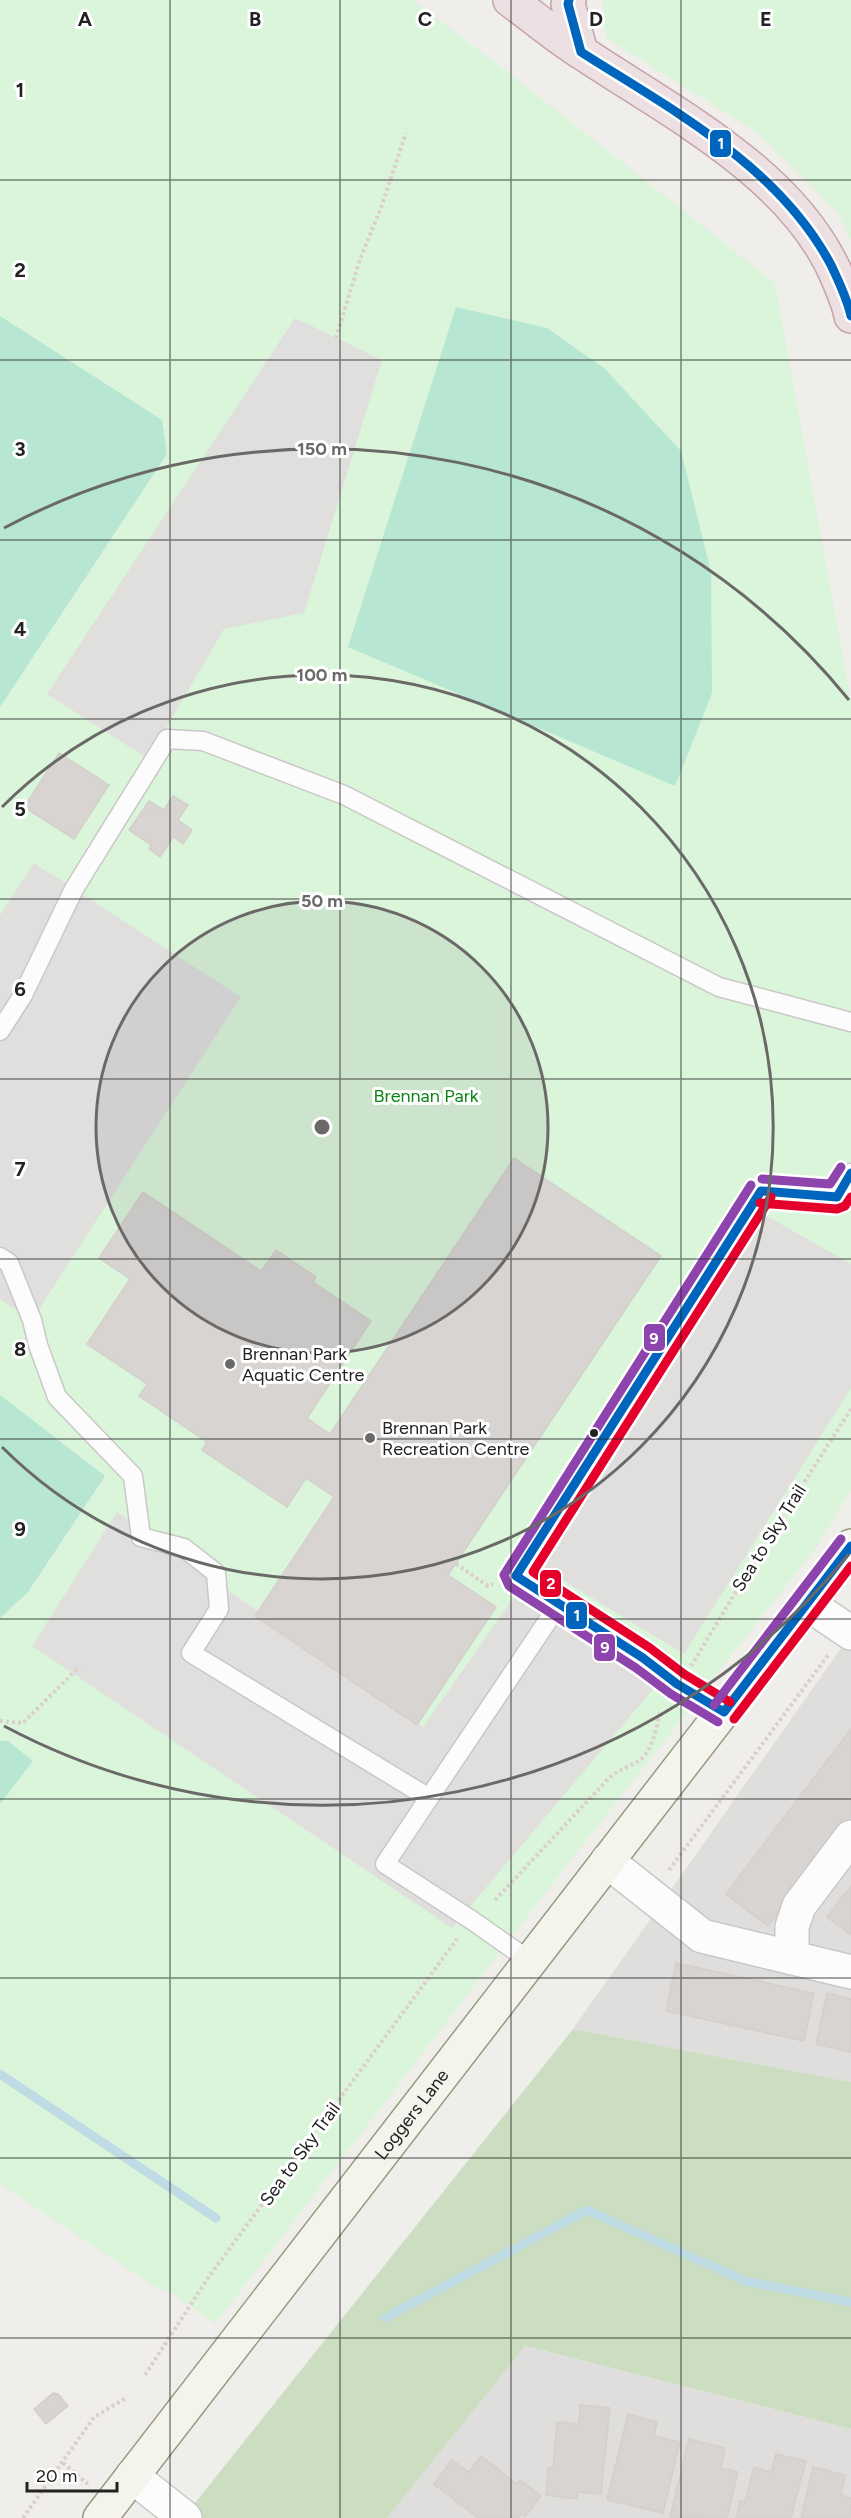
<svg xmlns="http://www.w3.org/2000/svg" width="851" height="2518" font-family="Figtree,sans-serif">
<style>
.residential{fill:#dfdedc}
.forest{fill:#cbdec1}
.park{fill:#daf5da}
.pitch{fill:#b7e6d2}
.parking{fill:#e0dfde}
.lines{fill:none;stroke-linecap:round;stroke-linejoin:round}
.stream{stroke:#bfdbe3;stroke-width:9}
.building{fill:#d7d4d2;stroke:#d3d0cc;stroke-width:1.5}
.lane-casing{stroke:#c9c8c7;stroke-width:21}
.street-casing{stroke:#c9c8c7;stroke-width:36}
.secondary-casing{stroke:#999a82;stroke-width:36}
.highway-casing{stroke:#c5a2ac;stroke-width:36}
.path{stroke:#dccecd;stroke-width:4;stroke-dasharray:3 3;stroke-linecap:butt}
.lane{stroke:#fdfcfc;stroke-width:18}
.street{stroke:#fdfcfc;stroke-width:33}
.secondary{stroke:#f4f4ed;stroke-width:33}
.highway{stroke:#ece0e2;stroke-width:33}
.bus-1-casing{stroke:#fff;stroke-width:14}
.bus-2-casing{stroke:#fff;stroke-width:14}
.bus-3-casing{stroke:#fff;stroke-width:14}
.bus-1{stroke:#0065bd;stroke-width:9}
.bus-2{stroke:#e4002b;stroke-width:9}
.bus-3{stroke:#8e44ad;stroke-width:9}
.grid{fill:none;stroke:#222;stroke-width:1.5;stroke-opacity:0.55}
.ring{fill:none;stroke:#6a6968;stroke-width:3}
.poi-dot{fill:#6a6968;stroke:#fff;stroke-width:2}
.bus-dot{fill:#222;stroke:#fff;stroke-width:2}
.labels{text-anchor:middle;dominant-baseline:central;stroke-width:6;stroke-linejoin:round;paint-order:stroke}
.park-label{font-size:18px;fill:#0c8416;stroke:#fff}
.poi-label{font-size:18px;fill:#222;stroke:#fff;text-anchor:start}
.street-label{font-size:18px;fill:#222;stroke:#fff}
.grid-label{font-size:20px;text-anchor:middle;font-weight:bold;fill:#222;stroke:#fff;stroke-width:6;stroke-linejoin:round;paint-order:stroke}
.centre{fill:#6a6968;stroke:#fff;stroke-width:3}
.ring-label{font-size:18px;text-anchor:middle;font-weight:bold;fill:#6a6968;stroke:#fff;stroke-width:6;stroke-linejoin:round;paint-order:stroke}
.line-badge{stroke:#fff;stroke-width:2}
.badge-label{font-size:16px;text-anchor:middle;font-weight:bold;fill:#fff}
</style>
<rect width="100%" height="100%" fill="#f0eeeb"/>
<path class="residential" d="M851 1634V2082L573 2029Z
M524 2346 851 2429V2518H387Z"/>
<path class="forest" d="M573 2029 851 2082V2429L525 2346 387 2518H183Z"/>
<path class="park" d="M0 0H412L509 73 775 283 851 701V1491L814 1550 557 1878 215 2324 175 2295 152 2285 0 2184Z
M604 0H851V240L839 214 758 133 606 38 602 4Z"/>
<path class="pitch" d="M456 307 547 328 604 368 681 451 711 572 712 693 675 786 348 647Z
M0 316 162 420 167 454 0 707Z
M0 1395 105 1476 28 1592 0 1618Z
M0 1741H8L33 1761 0 1804Z"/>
<path class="parking" d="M295 318 382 360 304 613 224 629 148 759 47 694Z
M34 863 241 997 32 1320 0 1299V915Z
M765 1215 851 1264V1388L684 1654 538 1565Z
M117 1512 423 1727 519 1590 659 1682 452 1928 32 1646Z"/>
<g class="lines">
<path class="stream" d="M0 2074 216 2218
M385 2318 587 2210 745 2281 851 2302"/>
</g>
<path class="building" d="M59 753 109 785 74 839 24 807Z
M173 796 188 805 178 820 192 830 183 844 173 837 160 857 149 849 151 845 129 830 149 801 164 810Z
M514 1158 661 1256 448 1575 496 1607 417 1725 255 1616 334 1497 306 1478 287 1507 202 1450 207 1442 139 1396 147 1384 87 1344 130 1279 99 1258 143 1192 261 1271 276 1250 316 1277 313 1282 371 1321 307 1418 330 1434Z
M851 1729V1816L768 1926 726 1894Z
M851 1886V1935L827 1917Z
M676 1963 814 1993 804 2041 666 2011Z
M827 1993 851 1999V2052L816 2044Z
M53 2393 58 2394 68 2406 46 2424 34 2409Z
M580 2405 610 2408 601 2494 578 2492 577 2499 546 2495 548 2468H553L557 2422 579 2424Z
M628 2414 657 2422 654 2436 680 2442 663 2513 607 2500Z
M689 2439 725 2448 721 2468 738 2472 727 2518 670 2517Z
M776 2454 806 2461 791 2518H736L740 2501 745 2502 754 2467 771 2472Z
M481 2456 517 2484 520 2480 541 2496 525 2517 521 2514 518 2518H478L434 2484 452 2460 469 2472Z
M813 2467 845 2475 841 2495 851 2498V2518H801Z"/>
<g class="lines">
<defs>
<path id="lane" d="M0 1031 23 995 74 889 167 739 203 741 344 795 719 987 851 1022
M0 1257 9 1263 32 1320 38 1345 57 1397 133 1476 141 1537 184 1548 216 1573 219 1609 191 1653 429 1798 385 1864 473 1921 530 1961
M724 1712 677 1684 643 1658 516 1576 761 1191 837 1197 851 1173
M429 1798 559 1604"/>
<path id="street" d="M808 1604 851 1633
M607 1861 702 1936 851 1972
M792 1958V1927L799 1906 851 1837
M132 2476 185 2518"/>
<g id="secondary">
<path id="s1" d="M100 2518 851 1546"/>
</g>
<path id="highway" d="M510 0C535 18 558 38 584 54 674 114 797 176 839 281 844 293 849 304 851 316
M569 0 568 4 581 52"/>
</defs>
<use href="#lane" class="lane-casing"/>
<use href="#street" class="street-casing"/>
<use href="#secondary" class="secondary-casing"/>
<use href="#highway" class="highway-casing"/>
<path class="path" d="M336 338 360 259 381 208 406 133
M456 1564 488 1586 493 1584
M691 1666 766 1542 851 1409
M0 1721 23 1723 79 1667
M669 1870 829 1654
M495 1900 609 1778C619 1769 634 1765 641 1759 654 1748 656 1726 661 1710
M145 2375 208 2278 457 1939
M63 2463 88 2484
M23 2518 94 2417 126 2398"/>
<use href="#lane" class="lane"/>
<use href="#street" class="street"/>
<use href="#secondary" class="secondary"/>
<use href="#highway" class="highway"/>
<defs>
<path id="bus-1" d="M569 0 568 4 581 52C672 110 779 166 831 265 839 282 847 298 851 316
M761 1191 837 1197 851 1173
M724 1712 677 1684 643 1658 516 1576 761 1191
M724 1712 851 1546"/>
<path id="bus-2" d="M760 1203 837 1209 845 1206 851 1197
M730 1702 684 1674 650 1648 533 1572 771 1197
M734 1719 851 1566"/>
<path id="bus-3" d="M762 1179 830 1184 841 1167
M714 1705 841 1539
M718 1722 671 1694 636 1668 509 1586 504 1575 751 1185"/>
</defs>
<use href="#bus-1" class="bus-1-casing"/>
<use href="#bus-2" class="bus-2-casing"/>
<use href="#bus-3" class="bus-3-casing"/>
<use href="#bus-1" class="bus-1"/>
<use href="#bus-2" class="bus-2"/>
<use href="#bus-3" class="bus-3"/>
</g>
<path class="grid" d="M170 0V2518M340 0V2518M511 0V2518M681 0V2518M0 180H851M0 360H851M0 540H851M0 719H851M0 899H851M0 1079H851M0 1259H851M0 1439H851M0 1619H851M0 1799H851M0 1978H851M0 2158H851M0 2338H851"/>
<circle cx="322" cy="1127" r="226" fill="#6a6968" fill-opacity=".12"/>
<g class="ring">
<circle cx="322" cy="1127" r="226"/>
<path d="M2 807A452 452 0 1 1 2 1447"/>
<path d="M849 1554A678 678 0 0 1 4 1726M4 528A678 678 0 0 1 849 700"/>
</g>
<g class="poi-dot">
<circle cx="230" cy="1364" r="6"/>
<circle cx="370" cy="1438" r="6"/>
</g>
<circle class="bus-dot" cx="594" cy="1433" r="5"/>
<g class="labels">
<g class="park-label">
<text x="426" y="1096">Brennan Park</text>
</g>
<g class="poi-label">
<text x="242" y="1354">Brennan Park<tspan x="242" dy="21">Aquatic Centre</tspan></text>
<text x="382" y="1428">Brennan Park<tspan x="382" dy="21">Recreation Centre</tspan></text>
</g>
<g class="street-label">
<text transform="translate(769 1538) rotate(-58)">Sea to Sky Trail</text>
<text stroke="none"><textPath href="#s1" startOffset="510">Loggers Lane</textPath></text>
<text transform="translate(300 2154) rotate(-54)">Sea to Sky Trail</text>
</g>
</g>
<g class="grid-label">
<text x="85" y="26">A</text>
<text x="255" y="26">B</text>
<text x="425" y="26">C</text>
<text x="596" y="26">D</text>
<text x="766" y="26">E</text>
<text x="20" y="97">1</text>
<text x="20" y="277">2</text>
<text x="20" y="456">3</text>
<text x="20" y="636">4</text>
<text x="20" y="816">5</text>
<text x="20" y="996">6</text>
<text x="20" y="1176">7</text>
<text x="20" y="1356">8</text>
<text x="20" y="1536">9</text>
</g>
<circle cx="322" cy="1127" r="9" class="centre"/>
<g class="ring-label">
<text x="322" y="455">150 m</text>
<text x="322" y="681">100 m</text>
<text x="322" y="907">50 m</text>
</g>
<g class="line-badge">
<rect x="709" y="129" width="23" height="29" rx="6" fill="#0065bd"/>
<rect x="643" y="1323" width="23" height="29" rx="6" fill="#8e44ad"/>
<rect x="539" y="1569" width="23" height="29" rx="6" fill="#e4002b"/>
<rect x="565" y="1601" width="23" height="29" rx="6" fill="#0065bd"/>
<rect x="593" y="1633" width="23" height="29" rx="6" fill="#8e44ad"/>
</g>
<g class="badge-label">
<text x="721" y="149">1</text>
<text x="654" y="1344">9</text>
<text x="551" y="1589">2</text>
<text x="577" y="1621">1</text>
<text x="605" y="1653">9</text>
</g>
<path d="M27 2482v9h90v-9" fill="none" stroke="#222222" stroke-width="3"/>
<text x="36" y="2482" font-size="18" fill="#222222" stroke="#ffffff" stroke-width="4.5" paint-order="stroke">20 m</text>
</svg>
